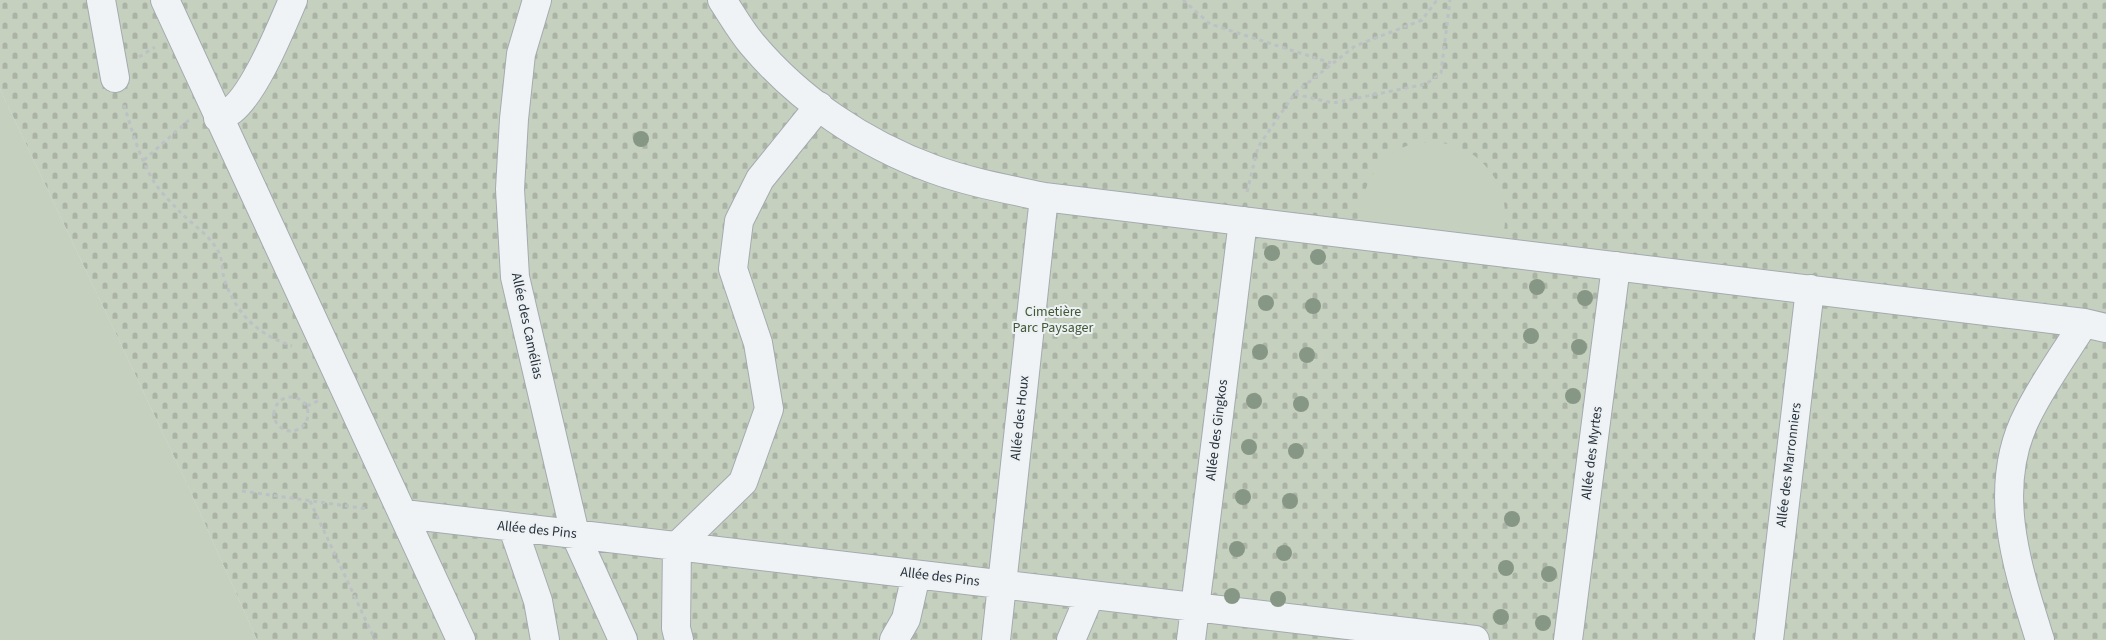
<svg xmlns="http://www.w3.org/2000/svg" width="2106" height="640" font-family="'Source Sans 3',sans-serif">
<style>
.cemetery{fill:url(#cemetery-stones)}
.garden{fill:#c6d0bf}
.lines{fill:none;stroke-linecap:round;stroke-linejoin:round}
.minor-casing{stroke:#a3abb1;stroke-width:30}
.path{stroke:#bcc1c5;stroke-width:3;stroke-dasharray:4 4;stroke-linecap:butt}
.minor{stroke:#f0f3f5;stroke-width:28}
.tree{fill:#879785}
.labels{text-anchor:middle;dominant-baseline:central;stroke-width:4;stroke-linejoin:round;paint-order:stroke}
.park-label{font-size:14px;fill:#415835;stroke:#edf1f4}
.street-label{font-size:14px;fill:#27333d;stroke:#edf1f4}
</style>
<defs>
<pattern id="cemetery-stones" width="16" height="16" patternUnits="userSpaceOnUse" patternTransform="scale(1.25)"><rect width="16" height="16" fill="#c6d0bf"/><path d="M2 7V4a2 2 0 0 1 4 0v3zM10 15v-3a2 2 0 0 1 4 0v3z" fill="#aab3a5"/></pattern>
</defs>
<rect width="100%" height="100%" fill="#dde3e7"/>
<path class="cemetery" d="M0 0H2106V640H257L188 486 0 89Z"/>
<path class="garden" d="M0 89 188 486 257 640H0Z
M1433 141C1440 143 1448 143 1455 146 1477 152 1498 175 1503 198 1507 213 1504 231 1503 247L1357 230C1362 193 1370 159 1409 145 1416 143 1425 143 1433 141Z"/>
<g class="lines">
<defs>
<path id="minor" d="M101 0 115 78
M165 0 461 640
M537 0 521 54 514 119 510 189 515 277 575 534 623 640
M722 0C732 15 741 31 752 44 799 100 864 144 933 169 968 182 1007 189 1044 197L2084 323 2106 328
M218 118C223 116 228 113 232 110 255 92 281 28 293 0
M404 514 1475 640
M513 528 538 601 545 640
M679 640 676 628 677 546 743 482 769 409 758 343 733 269 739 221 760 179 819 106
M894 640 906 619 916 575
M996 640 1044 197
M1071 640 1090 595
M1191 640 1243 221
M1568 640 1616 266
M1769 640 1810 289
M2040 640C2017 567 1990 487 2028 414 2044 382 2065 353 2084 323"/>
</defs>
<use href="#minor" class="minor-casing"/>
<path class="path" d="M1183 0 1210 24 1331 63
M139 57 155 47
M1295 94 1333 103 1426 84 1441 73 1450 0
M124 105C132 130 139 157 153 180 159 191 171 202 180 212 193 225 211 236 219 253 223 261 222 271 224 279 237 315 257 334 292 346
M144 160 189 120
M1247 192 1258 147 1295 93 1355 46 1422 20 1437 0
M274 414a17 17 0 1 1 34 0a17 17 0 1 1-34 0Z
M307 406 320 400
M242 491 368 509
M310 501 375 640"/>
<use href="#minor" class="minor"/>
</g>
<g class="tree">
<circle cx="641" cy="139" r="8"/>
<circle cx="1272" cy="253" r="8"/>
<circle cx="1318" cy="257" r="8"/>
<circle cx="1537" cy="287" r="8"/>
<circle cx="1585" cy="298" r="8"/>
<circle cx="1266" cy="303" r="8"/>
<circle cx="1313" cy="306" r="8"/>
<circle cx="1531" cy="336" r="8"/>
<circle cx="1579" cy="347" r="8"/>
<circle cx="1260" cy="352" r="8"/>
<circle cx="1307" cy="355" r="8"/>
<circle cx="1573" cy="396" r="8"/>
<circle cx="1254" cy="401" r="8"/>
<circle cx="1301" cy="404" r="8"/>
<circle cx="1249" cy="447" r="8"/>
<circle cx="1296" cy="451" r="8"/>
<circle cx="1243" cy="497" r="8"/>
<circle cx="1290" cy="501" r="8"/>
<circle cx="1512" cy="519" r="8"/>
<circle cx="1237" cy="549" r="8"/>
<circle cx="1284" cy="553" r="8"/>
<circle cx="1506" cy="568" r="8"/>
<circle cx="1549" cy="574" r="8"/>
<circle cx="1232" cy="596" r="8"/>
<circle cx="1278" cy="599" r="8"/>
<circle cx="1501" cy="617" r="8"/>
<circle cx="1543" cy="623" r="8"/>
</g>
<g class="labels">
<g class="park-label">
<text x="1053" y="312">Cimetière<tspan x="1053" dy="16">Parc Paysager</tspan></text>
</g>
<g class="street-label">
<text transform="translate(527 326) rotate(78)">Allée des Camélias</text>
<text transform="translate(1020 418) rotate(-84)">Allée des Houx</text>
<text transform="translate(1217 430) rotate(-83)">Allée des Gingkos</text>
<text transform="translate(1592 453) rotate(-83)">Allée des Myrtes</text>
<text transform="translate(1789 465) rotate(-83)">Allée des Marronniers</text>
<text transform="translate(537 530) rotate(6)">Allée des Pins</text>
<text transform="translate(940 577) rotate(7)">Allée des Pins</text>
</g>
</g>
</svg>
